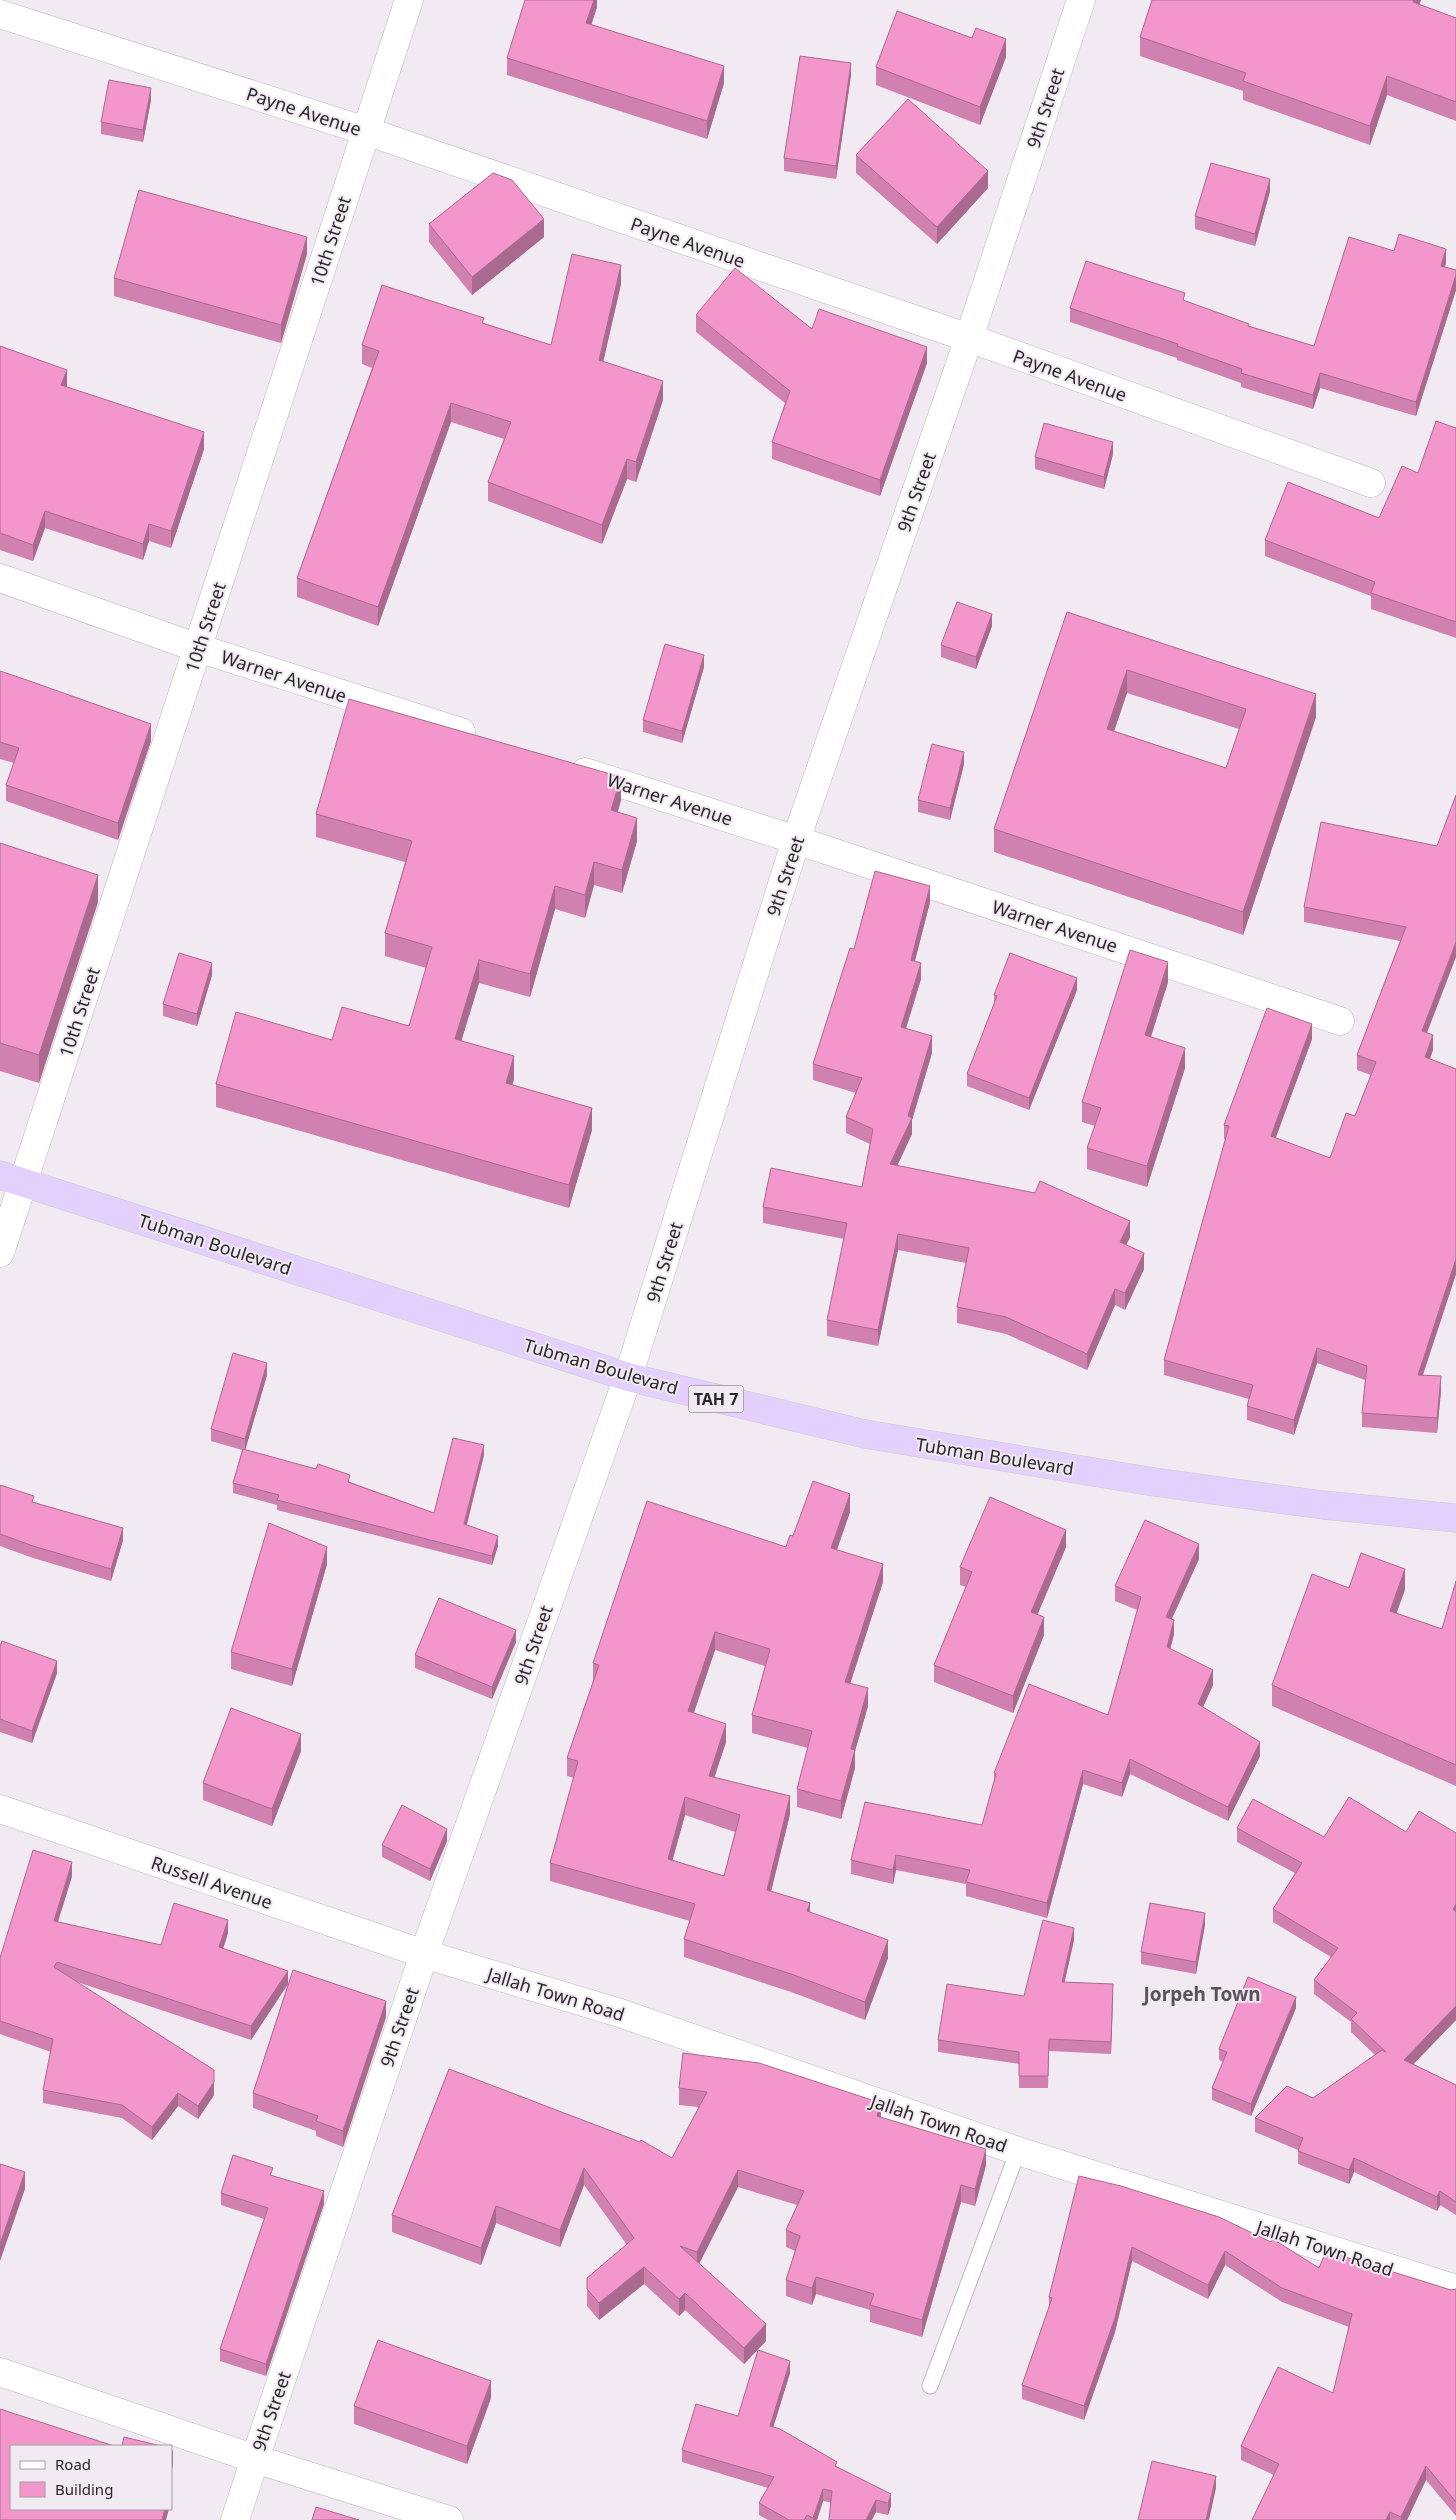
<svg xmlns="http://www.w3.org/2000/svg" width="1456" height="2520" font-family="'Noto Sans',sans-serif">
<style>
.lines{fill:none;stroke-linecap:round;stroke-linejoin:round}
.service-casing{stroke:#bdb6be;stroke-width:17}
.minor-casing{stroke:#bdb6be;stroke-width:29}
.tertiary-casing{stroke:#bdb6be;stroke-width:29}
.trunk-casing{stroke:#cccbcc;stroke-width:29}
.service{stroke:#fff;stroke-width:15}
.minor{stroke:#fff;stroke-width:28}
.tertiary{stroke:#fff;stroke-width:28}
.trunk{stroke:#e4d0fc;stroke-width:28}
.wall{fill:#d181af;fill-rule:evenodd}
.shaded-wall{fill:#aa698e}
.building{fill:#f396cb;stroke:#aa698e;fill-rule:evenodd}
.labels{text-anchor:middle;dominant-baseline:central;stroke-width:4;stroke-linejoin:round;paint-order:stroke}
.shield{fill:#f2eaf2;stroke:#656266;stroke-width:1}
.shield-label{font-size:16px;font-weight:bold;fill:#29272a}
.street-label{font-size:18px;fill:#29272a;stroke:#f2eaf2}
.neighbourhood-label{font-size:19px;font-weight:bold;fill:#5a535a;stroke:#f2eaf2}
</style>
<rect width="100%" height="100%" fill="#f2eaf2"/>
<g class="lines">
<defs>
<path id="service" d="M930 2386 1018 2151"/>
<path id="minor" d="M0 14 366 131 969 338 1371 483
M0 578 198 648 461 732
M585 772 796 840 1340 1021
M0 1253 409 0
M628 1377 796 840 969 338 1081 0
M0 1809 424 1954
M235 2520 255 2459 449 2520"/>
<path id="tertiary" d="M424 1954 620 2013 1018 2151 1456 2289
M0 2372 255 2459 424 1954 628 1377"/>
<path id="trunk" d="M0 1175 628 1377 865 1434 1154 1482 1323 1505 1456 1518"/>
</defs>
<use href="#service" class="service-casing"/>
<use href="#minor" class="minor-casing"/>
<use href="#tertiary" class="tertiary-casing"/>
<use href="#trunk" class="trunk-casing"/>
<use href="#service" class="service"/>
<use href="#minor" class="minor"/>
<use href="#tertiary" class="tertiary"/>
<use href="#trunk" class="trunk"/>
</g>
<path class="wall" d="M597 0V7L591 25 724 83 707 139 507 75V58Z
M1152 0H1421L1419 5 1456 18V121L1387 95 1370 145 1243 100V91L1140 56V37Z
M1006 57 980 125 876 85V67Z
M851 75 836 179 784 171V158Z
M151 100 143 142 101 134V122Z
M856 155 988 188 937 244 856 173Z
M1270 191 1255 246 1195 229V216Z
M429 224 544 237 472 295 429 242Z
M1394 251 1446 263 1445 267 1456 270V290L1416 416 1320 388 1313 409 1241 387V383L1177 360V358L1070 322V308L1185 301 1249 326 1314 346Z
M307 254 281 343 114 296V278Z
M621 284 603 362 663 400 636 482 627 479 602 544 488 501V482L504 439 451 422 378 626 297 597V578L372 368 362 364V345L484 323 551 345Z
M696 315 812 329 927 363 880 496 772 459V442L785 403 696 332Z
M0 346 67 387 204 449 171 548 149 541 143 560 45 528 33 561 0 550Z
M1456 428V638L1371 609V596L1265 556V540L1379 518Z
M1113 454 1104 489 1035 469V457Z
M1067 612 1316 717 1243 935 994 852V829ZM1127 693 1239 729 1226 768 1114 731Z
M992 626 976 669 941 657V645Z
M704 667 682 743 643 732V720Z
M0 671 151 741 118 840 6 801V785L14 763 0 759Z
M964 764 950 820 918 812V800Z
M621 800 618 812 637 841 622 893 594 885 585 918 555 909 530 997 479 983 461 1041 514 1079 512 1085 592 1130 569 1208 216 1107V1084L409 1026 426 968 385 956V933L405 862 316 837V814Z
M0 843 98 902 39 1083 0 1071Z
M1437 846 1427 1033 1433 1050 1430 1059 1456 1069V1274L1423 1375 1441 1391 1437 1433 1362 1427V1413L1365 1380 1317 1363 1294 1435 1247 1420V1406L1249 1399 1164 1375V1360L1225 1140 1224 1139V1125L1312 1039 1275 1138 1330 1158 1355 1116 1371 1075 1357 1070V1055L1400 941 1304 922V907Z
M930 902 915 961 921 979 906 1029 932 1053 912 1120V1134L897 1166 1130 1237 1126 1245 1144 1269 1125 1310 1115 1305 1087 1370 1006 1334 957 1323V1307L966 1263 898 1250 878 1346 827 1336V1320L844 1239 763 1223V1207L862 1187 870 1144 846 1133V1117L856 1093 813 1080V1064L854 949Z
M212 975 197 1026 163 1016V1004Z
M1168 982 1151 1037 1185 1068 1147 1187 1087 1169V1148L1095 1126 1082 1122V1102Z
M1077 990 1029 1110 967 1086V1074L994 1004V995Z
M267 1375 245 1450 350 1482 434 1513 484 1455 467 1525 498 1546 492 1565 277 1510V1505L233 1493V1483L242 1450 211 1441V1429Z
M0 1485 34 1502 123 1540 111 1581 33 1558 0 1546Z
M850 1512 837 1550 883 1582 850 1683 868 1706 855 1751V1768L841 1819 797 1807V1789L808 1748 752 1733V1715L765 1666 715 1650 694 1713 726 1742 714 1777 790 1814 771 1891 810 1912 888 1958 865 2020 794 1993 684 1957V1939L690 1921 550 1881V1863L574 1778 567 1776V1758L593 1681V1663L786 1547 793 1536ZM685 1815 735 1832 724 1876 672 1860Z
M1066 1547 1037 1615 1044 1635 1013 1713 934 1682V1665L966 1587 960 1585V1567Z
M1199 1559 1171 1619 1174 1634 1170 1649 1213 1685 1203 1707 1260 1756 1228 1821 1130 1774 1122 1797 1083 1784 1047 1918 966 1896V1884L896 1870 893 1884 851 1874V1860L982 1825 994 1781V1773L1108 1715 1137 1610 1115 1601V1586Z
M327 1564 292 1686 231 1669V1652Z
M1456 1581V1786L1272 1706V1685L1349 1588 1405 1590 1396 1613 1442 1629Z
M516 1642 492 1699 415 1668V1655Z
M0 1646 57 1673 32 1743 0 1732Z
M301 1751 272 1826 203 1800V1783Z
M1237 1828 1324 1837 1406 1832 1456 1833V2020L1413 2064 1456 2085V2215L1440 2205 1437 2211 1354 2172 1349 2184 1298 2164V2150L1255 2132V2118L1313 2098 1375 2055 1351 2032V2022L1314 1994V1980L1331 1957 1273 1922V1909L1295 1873 1237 1842Z
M447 1841 430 1881 382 1857V1845Z
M72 1876 58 1922 161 1945 228 1933 223 1949 288 1984 386 2017 343 2147 316 2136V2131L253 2108V2093L288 1984 251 2040 77 1982 214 2095 198 2119 178 2106 152 2140 122 2118 43 2103V2090L51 2052 0 2034V1958Z
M1205 1925 1196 1974 1141 1964V1952Z
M1074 1940 1064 1982 1113 1996 1111 2054 1049 2051 1048 2088H1019V2064L938 2052V2040L1024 1996Z
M1296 2008 1251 2116 1212 2100V2088L1223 2062 1219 2060V2049Z
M683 2053 881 2117 986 2165 975 2206 961 2202 922 2337 870 2322V2310L816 2294 812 2305 786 2296V2280L795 2251 786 2247V2230L797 2205 738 2187 699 2264 766 2341 744 2364 685 2310 679 2316 644 2284 599 2320 587 2306V2278L627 2245 584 2185 560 2247 496 2223 481 2265 392 2232V2215L449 2069 672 2158 699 2107 679 2105V2088Z
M273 2176 324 2204 266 2376 220 2361V2349L264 2219 221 2205V2193Z
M1079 2176 1319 2268 1451 2290 1456 2289V2516L1426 2480 1407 2520H1252L1274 2475 1241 2460V2446L1333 2393 1349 2327 1282 2302 1225 2265 1208 2299 1132 2261 1115 2332 1084 2420 1022 2399V2385L1049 2309V2297Z
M790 2373 773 2427 837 2467 891 2506 888 2515 823 2501 817 2520H768L759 2515V2503L768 2488 682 2462V2450L738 2416Z
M491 2398 467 2464 354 2424V2406Z"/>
<path class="shaded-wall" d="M594 0H597V7L586 41V23Z
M1414 0H1421L1413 21V2Z
M1006 39V57L980 125V107Z
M851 63V75L836 179V166Z
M724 66V83L707 139V121Z
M1387 76V95L1370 145V126Z
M151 88V100L143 142V130Z
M988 171V188L937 244V227Z
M1270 179V191L1255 246V234Z
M544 219V237L472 295V277Z
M307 237V254L281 343V325Z
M1446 249V263L1441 280V266Z
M621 265V284L599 380V360Z
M1456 275V290L1416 416V402Z
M927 347V363L880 496V480Z
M67 370V387L61 385Z
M1320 373V388L1313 409V395Z
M663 381V400L636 482V462Z
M451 403V422L378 626V607Z
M204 432V449L171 548V531Z
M1113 442V454L1104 489V477Z
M627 459V479L602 544V525Z
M45 511V528L33 561V545Z
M149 524V541L143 560V544Z
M992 614V626L976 669V657Z
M704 655V667L682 743V731Z
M1127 670V693L1107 752V729Z
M1316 694V717L1243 935V912Z
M151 724V741L118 840V823Z
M964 752V764L950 820V808Z
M621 777V800L611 833V810Z
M637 818V841L622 893V870Z
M594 862V885L585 918V895Z
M98 875V902L39 1083V1055Z
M555 886V909L530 997V974Z
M930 886V902L911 976V960Z
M1456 942V957L1422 1046V1031Z
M479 960V983L455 1062V1039Z
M1168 962V982L1145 1055V1035Z
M212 963V975L197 1026V1014Z
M921 963V979L901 1044V1027Z
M1077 978V990L1029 1110V1098Z
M1312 1024V1039L1271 1151V1136Z
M1433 1035V1050L1425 1071V1057Z
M932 1036V1053L912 1120V1134L890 1181V1164L908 1116Z
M1185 1048V1068L1147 1187V1166Z
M514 1056V1079L506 1106V1083Z
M592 1108V1130L569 1208V1185Z
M1130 1221V1237L1120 1258V1242Z
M898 1234V1250L878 1346V1330Z
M1144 1253V1269L1125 1310V1293Z
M1456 1259V1274L1418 1389V1375Z
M1115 1289V1305L1087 1370V1354Z
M1317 1348V1363L1294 1435V1420Z
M267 1363V1375L245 1451V1439Z
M1441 1376V1391L1437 1433V1418Z
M484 1445V1455L464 1534V1524Z
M850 1494V1512L831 1566V1548Z
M123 1528V1540L111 1581V1569Z
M1066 1530V1547L1031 1630V1612Z
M498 1536V1546L492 1565V1556Z
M1199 1544V1559L1166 1632V1617Z
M327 1547V1564L292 1686V1669Z
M883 1564V1582L845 1700V1682Z
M1405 1569V1590L1390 1631V1611Z
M1044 1617V1635L1013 1713V1696Z
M1174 1620V1634L1167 1662V1647Z
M516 1630V1642L492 1699V1687Z
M715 1632V1650L688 1729V1711Z
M57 1661V1673L32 1743V1731Z
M1213 1670V1685L1198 1718V1704Z
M868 1688V1706L855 1751V1768L841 1819V1801L851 1749Z
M726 1724V1742L709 1794V1776Z
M301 1734V1751L272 1826V1809Z
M1260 1742V1756L1228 1821V1807Z
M1130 1759V1774L1122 1797V1783Z
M1083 1770V1784L1047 1918V1903Z
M790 1796V1814L767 1908V1890Z
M685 1797V1815L668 1877V1859Z
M447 1829V1841L430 1881V1869Z
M896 1855V1870L893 1884V1870Z
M72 1862V1876L54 1934V1921Z
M810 1903V1921L807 1911Z
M1456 1904V1918L1453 1909Z
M1205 1913V1925L1196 1974V1962Z
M228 1920V1933L219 1961V1947Z
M1074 1928V1940L1062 1994V1982Z
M888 1940V1958L865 2020V2002Z
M288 1971V1984L251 2040V2026Z
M1113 1984V1996L1111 2054V2042Z
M1296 1997V2008L1251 2116V2104Z
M386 2001V2017L343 2147V2131Z
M1456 2006V2020L1404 2074V2060Z
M214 2082V2095L198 2119V2106Z
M178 2093V2106L152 2140V2127Z
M881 2103V2120L877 2116Z
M986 2149V2165L975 2206V2189Z
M1354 2158V2172L1349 2184V2170Z
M584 2168V2185L560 2247V2230Z
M738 2170V2187L697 2268V2252Z
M25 2172V2189L0 2261V2244Z
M961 2185V2202L922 2337V2320Z
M324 2191V2204L266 2376V2364Z
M1440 2191V2205L1437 2211V2197Z
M496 2206V2223L481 2265V2248Z
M1132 2247V2261L1115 2332 1084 2420V2406Z
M1225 2251V2265L1208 2299V2285Z
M644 2267V2284L599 2320V2303Z
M816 2277V2294L812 2305V2288Z
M685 2293V2310L679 2316V2299Z
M766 2324V2341L744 2364V2348Z
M790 2361V2373L770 2438V2426Z
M491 2381V2398L467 2464V2446Z
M173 2449V2466L171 2472V2455Z
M1426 2466V2480L1407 2520H1401V2517Z
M1216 2476V2488L1209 2520H1206Z
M823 2489V2501L817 2520H813Z
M891 2494V2506L888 2515V2503Z
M876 2500V2512L872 2520H866Z
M165 2509H169L166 2520H162Z
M1390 2512V2520H1386Z"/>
<path class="building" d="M525 0H594L586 23 724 66 707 121 507 58Z
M1152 0H1414L1413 2 1456 18V102L1387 76 1370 126 1243 81 1246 73 1140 37Z
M897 11 972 38 976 28 1006 39 980 107 876 67Z
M800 56 851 63 836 166 784 158Z
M109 80 151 88 143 130 101 122Z
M908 99 988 171 937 227 856 155Z
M1211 163 1270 179 1255 234 1195 216Z
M493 173 512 180 544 219 472 277 429 224Z
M139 190 307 237 281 325 114 278Z
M1399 234 1446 249 1441 266 1456 270V275L1416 402 1320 373 1313 395 1241 373 1242 369 1177 346 1178 344 1070 308 1086 261 1185 293 1183 300 1249 324 1248 326 1314 346 1349 237 1394 251Z
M572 254 621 265 599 360 663 381 636 462 627 459 602 525 488 482 511 422 451 403 378 607 297 578 379 351 362 345 382 285 484 318 482 323 551 345Z
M735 268 812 329 819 309 927 347 880 480 772 442 790 391 696 315Z
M0 346 67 370 61 385 204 432 171 531 149 524 143 544 45 511 33 545 0 533Z
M1436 421 1456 428V622L1371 593 1375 582 1265 540 1288 482 1379 518 1402 466 1418 473Z
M1044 423 1113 442 1104 477 1035 457Z
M957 602 992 614 976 657 941 645Z
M1067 612 1316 694 1243 912 994 829ZM1127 670 1246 709 1226 768 1107 729Z
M665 644 704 655 682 731 643 720Z
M0 671 21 678 151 724 118 823 6 785 19 748 0 742Z
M349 699 621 777 611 810 637 818 622 870 594 862 585 895 555 886 530 974 479 960 455 1039 514 1056 506 1083 592 1108 569 1185 216 1084 236 1012 332 1040 342 1007 409 1026 432 947 385 933 412 841 316 814Z
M932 744 964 752 950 808 918 800Z
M1456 795V942L1422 1031 1433 1035 1425 1057 1456 1069V1259L1418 1375 1441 1376 1437 1418 1362 1413 1367 1366 1317 1348 1294 1420 1247 1406 1253 1385 1164 1360 1229 1126 1224 1125 1267 1008 1312 1024 1271 1136 1330 1158 1346 1113 1355 1116 1376 1062 1357 1055 1406 927 1304 907 1321 822 1437 846Z
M0 843 98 875 39 1055 0 1043Z
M875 871 930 886 911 960 921 963 901 1027 932 1036 908 1116 912 1118 890 1164 1035 1193 1040 1181 1130 1221 1120 1242 1144 1253 1125 1293 1115 1289 1087 1354 1006 1317 957 1307 969 1248 898 1234 878 1330 827 1320 847 1223 763 1207 771 1168 862 1187 873 1129 846 1117 862 1078 813 1064 850 948 854 949Z
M1130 950 1168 962 1145 1035 1185 1048 1147 1166 1087 1148 1101 1108 1082 1102Z
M179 953 212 963 197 1014 163 1004Z
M1010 953 1077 978 1029 1098 967 1074 997 996 994 995Z
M233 1353 267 1363 245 1439 211 1429Z
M453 1438 484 1445 464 1524 498 1536 492 1556 277 1500 279 1495 233 1483 243 1449 316 1469 318 1464 350 1475 348 1482 434 1513Z
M813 1481 850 1494 831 1548 883 1564 845 1682 868 1688 851 1749 855 1750 841 1801 797 1789 812 1731 752 1715 770 1649 715 1632 688 1711 726 1724 709 1776 790 1796 767 1890 810 1903 807 1911 888 1940 865 2002 794 1975 684 1939 695 1904 550 1863 578 1761 567 1758 599 1665 593 1663 647 1501 786 1547 790 1535 793 1536ZM685 1797 740 1815 724 1876 668 1859Z
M0 1485 34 1496 32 1502 123 1528 111 1569 33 1546 0 1534Z
M990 1497 1066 1530 1031 1612 1044 1617 1013 1696 934 1665 972 1572 960 1567Z
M1145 1520 1199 1544 1166 1617 1174 1620 1167 1647 1213 1670 1198 1704 1260 1742 1228 1807 1130 1759 1122 1783 1083 1770 1047 1903 966 1882 970 1870 896 1855 893 1870 851 1860 865 1802 982 1825 996 1774 994 1773 1029 1684 1108 1715 1141 1597 1115 1586Z
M269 1523 327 1547 292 1669 231 1652Z
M1361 1553 1405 1569 1390 1611 1442 1629 1456 1581V1765L1272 1685 1312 1574 1349 1588Z
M439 1598 516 1630 492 1687 415 1655Z
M2 1641 57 1661 32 1731 0 1719V1646Z
M231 1708 301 1734 272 1809 203 1783Z
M1349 1797 1406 1832 1419 1811 1456 1833V1904L1453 1909 1456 1912V2006L1404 2060 1456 2085V2202L1440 2191 1437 2197 1354 2158 1349 2170 1298 2151 1303 2138 1255 2118 1287 2086 1313 2098 1382 2050 1386 2052 1351 2019 1357 2013 1314 1980 1338 1948 1273 1909 1302 1863 1237 1828 1253 1799 1324 1837Z
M402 1805 447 1829 430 1869 382 1845Z
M33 1850 72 1862 54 1921 161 1945 174 1903 228 1920 219 1947 288 1971 251 2026 57 1962 54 1967 214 2070V2082L198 2106 178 2093 152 2127 122 2105 43 2090 53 2039 0 2021V1958Z
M1150 1903 1205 1913 1196 1962 1141 1952Z
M1043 1920 1074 1928 1062 1982 1113 1984 1111 2042 1049 2039 1048 2076H1019V2052L938 2040 947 1984 1024 1996Z
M293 1970 386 2001 343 2131 316 2121 318 2116 253 2093Z
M1248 1977 1296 1997 1251 2104 1212 2088 1227 2052 1219 2049Z
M683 2053 759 2063 881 2103 877 2116 986 2149 975 2189 961 2185 922 2320 870 2305 874 2294 816 2277 812 2288 786 2280 800 2236 786 2230 804 2191 738 2170 697 2252 680 2246 766 2324 744 2348 685 2293 679 2299 644 2267 599 2303 587 2289V2278L634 2238 584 2168 560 2230 496 2206 481 2248 392 2215 449 2069 640 2142 641 2140 672 2158 707 2092 679 2088Z
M233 2155 273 2168 270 2175 324 2191 266 2364 220 2349 268 2208 221 2193Z
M0 2164 25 2172 0 2244Z
M1079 2176 1121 2186 1219 2217 1271 2242 1273 2239 1319 2268 1326 2251 1451 2290 1456 2289V2502L1426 2466 1401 2517 1390 2512 1386 2520H1252L1279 2464 1241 2446 1278 2367 1333 2393 1352 2314 1282 2288 1225 2251 1208 2285 1132 2247 1115 2318 1084 2406 1022 2385 1052 2298 1049 2297Z
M378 2340 491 2381 467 2446 354 2406Z
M758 2350 790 2361 770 2426 780 2429 837 2462 835 2466 891 2494 888 2503 876 2500 866 2520H829L832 2491 823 2489 813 2518 807 2515 804 2520H789L759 2503 774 2477 682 2450 696 2404 738 2416Z
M0 2409 114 2446H11V2509H165L162 2520H0Z
M124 2437 161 2446H122Z
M1152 2461 1216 2476 1206 2520H1138Z
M316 2507 359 2520H312Z"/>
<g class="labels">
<rect class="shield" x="688.5" y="1385.5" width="55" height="27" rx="4"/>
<g class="shield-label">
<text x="716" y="1399">TAH 7</text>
</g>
<g class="street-label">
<text transform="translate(1045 108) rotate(-72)">9th Street</text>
<text transform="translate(304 111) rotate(18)">Payne Avenue</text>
<text transform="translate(330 241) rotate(-72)">10th Street</text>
<text transform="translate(688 242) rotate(19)">Payne Avenue</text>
<text transform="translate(1070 375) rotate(20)">Payne Avenue</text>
<text transform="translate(916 492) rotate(-71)">9th Street</text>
<text transform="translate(205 627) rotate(-72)">10th Street</text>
<text transform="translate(284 676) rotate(18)">Warner Avenue</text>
<text transform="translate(670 799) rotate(18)">Warner Avenue</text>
<text transform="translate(785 876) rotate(-72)">9th Street</text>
<text transform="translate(1055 926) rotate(18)">Warner Avenue</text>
<text transform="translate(79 1012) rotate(-72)">10th Street</text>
<text transform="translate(215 1244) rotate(18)">Tubman Boulevard</text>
<text transform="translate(664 1262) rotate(-73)">9th Street</text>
<text transform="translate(601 1366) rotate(16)">Tubman Boulevard</text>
<text transform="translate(995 1456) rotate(9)">Tubman Boulevard</text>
<text transform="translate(533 1645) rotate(-71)">9th Street</text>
<text transform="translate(212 1882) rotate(19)">Russell Avenue</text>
<text transform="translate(556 1994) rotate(17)">Jallah Town Road</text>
<text transform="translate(399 2027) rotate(-71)">9th Street</text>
<text transform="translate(939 2123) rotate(19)">Jallah Town Road</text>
<text transform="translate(1325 2248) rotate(18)">Jallah Town Road</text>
<text transform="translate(271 2411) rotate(-71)">9th Street</text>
</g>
<g class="neighbourhood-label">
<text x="1202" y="1994">Jorpeh Town</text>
</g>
</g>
<rect x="10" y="2445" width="162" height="65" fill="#f2eaf2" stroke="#a29ca2"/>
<rect x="20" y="2461" width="25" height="8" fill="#ffffff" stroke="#a29ca2"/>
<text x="55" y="2470" font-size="15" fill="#29272a">Road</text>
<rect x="20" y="2482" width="25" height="15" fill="#f396cb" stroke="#a29ca2"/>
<text x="55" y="2495" font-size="15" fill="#29272a">Building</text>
</svg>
